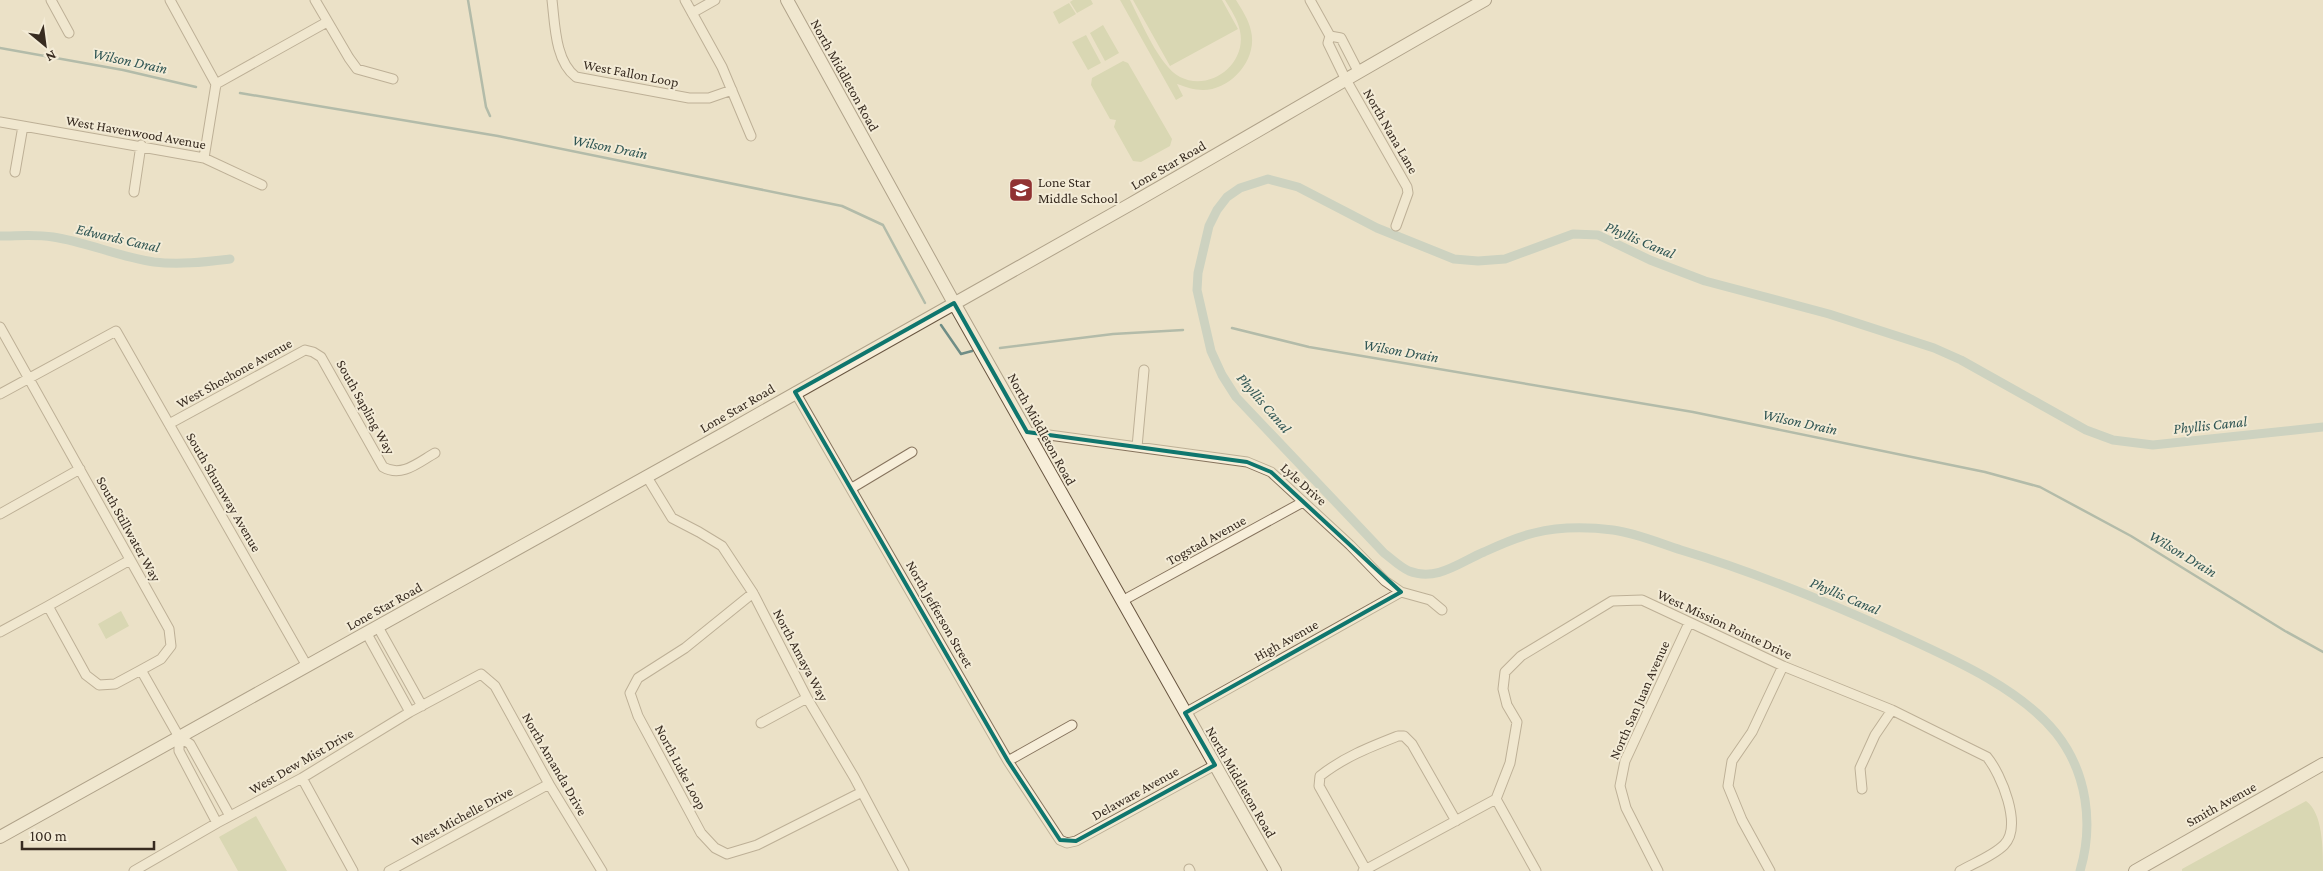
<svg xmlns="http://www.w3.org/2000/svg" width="2323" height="871" font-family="'Crimson Pro',serif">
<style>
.green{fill:#c3c99b}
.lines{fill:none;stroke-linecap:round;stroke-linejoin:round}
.stream{stroke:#6f8d86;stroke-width:2.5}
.canal{stroke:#a8bfb9;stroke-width:9}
.street-casing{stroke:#86735d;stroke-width:11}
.secondary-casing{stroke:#685540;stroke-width:14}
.street{stroke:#f7eed9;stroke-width:9}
.secondary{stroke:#f7eed9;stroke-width:12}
.marked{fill:none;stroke:#0f766e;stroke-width:4;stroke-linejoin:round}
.labels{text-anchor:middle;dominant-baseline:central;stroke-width:4;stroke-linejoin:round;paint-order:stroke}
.street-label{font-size:14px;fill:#372b20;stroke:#f3ebd6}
.poi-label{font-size:14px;fill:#372b20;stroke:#f3ebd6;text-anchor:start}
.water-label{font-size:15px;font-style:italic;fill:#305654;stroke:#f3ebd6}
</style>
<rect width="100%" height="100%" fill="#ebe1c7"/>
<path class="green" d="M1073 0H1091L1093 4 1077 13 1070 2Z
M1120 0H1130C1141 21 1159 66 1180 77 1210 92 1247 64 1240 31 1238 20 1231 10 1225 0H1236C1242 10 1249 20 1251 31 1258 59 1231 90 1203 90 1194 90 1186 87 1177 84L1183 96 1176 100Z
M1133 0H1222L1238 29 1170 66Z
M1069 3 1076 14 1059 24 1053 12Z
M1103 25 1119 53 1105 61 1090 33Z
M1086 35 1101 63 1088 70 1072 42Z
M1123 61 1128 63 1172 139 1170 146 1141 162 1133 161 1114 127 1116 120 1110 119 1091 85 1092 78Z
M121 611 129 626 106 639 98 624Z
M2306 801C2323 813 2323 849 2323 871H2182V869Z
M256 816 287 871H238L219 837Z"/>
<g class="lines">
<path class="stream" d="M468 0 486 107 490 116
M0 48 123 70 196 87
M240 93 498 136 842 206 883 225 925 303
M941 325 961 354 972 351
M1232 328 1309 347 1693 412 1985 472 2040 487 2131 536 2285 631 2323 652
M1000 348 1113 334 1183 330"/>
<path class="canal" d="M0 236C18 236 35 234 53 237 87 242 119 257 154 262 179 265 204 262 230 259
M2080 871C2094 824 2087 772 2056 733 2019 687 1948 657 1896 633 1825 601 1755 572 1681 550 1659 543 1636 533 1613 530 1588 527 1558 527 1534 533 1517 537 1499 545 1484 552 1460 562 1437 582 1409 571 1400 567 1392 559 1384 553L1236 397 1222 375 1211 351 1197 290 1198 273 1209 226 1217 210 1227 197 1240 188 1268 179 1298 187 1377 228 1454 259 1478 261 1505 259 1573 234 1598 235 1650 260 1705 281 1829 314 1934 348 1961 360 2086 430 2113 440 2153 445 2323 427"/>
<defs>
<path id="street" d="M51 0 69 33
M170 0 216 84 204 158
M315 0 349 58 357 69 393 79
M552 0C555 25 555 61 576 77L689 98H709L732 90
M685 0 722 67 751 136
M1310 0 1330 36
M692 13 715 0
M1358 71 1341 38 1330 36 1328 43 1345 78 1407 187 1408 193 1396 226
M216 84 327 22
M0 122 204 158 262 185
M15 172 23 126
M134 192 141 145
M0 327 169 629 171 646 161 659 141 670 179 737 190 744 230 816
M795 392 1008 761 1060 840 1067 843 1076 841 1215 765
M0 394 116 331 307 666
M169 424 305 350 313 352 321 357 383 467C402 478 419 462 435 453
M1027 432 1247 462 1271 472 1350 545 1385 581 1401 592 1430 600 1442 610
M1137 447 1144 370
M647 477 672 518 699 532 722 546 753 593 807 698 854 777 904 871
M852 488 912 452
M0 514 80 469
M753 593 685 648 638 678 630 693 638 716 701 833 715 848 727 854 757 845 862 792
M1122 601 1303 502
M48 606 130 560
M378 627 422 706
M0 632 48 606 86 675 99 685 115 684 141 670
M367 634 410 712
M1185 713 1401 592
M761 723 807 698
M179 737V751L217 823
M1008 761 1072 725
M302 778 353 871
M1862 789 1860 768 1875 735 1892 710
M1496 799 1536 871
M1189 869 1190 871
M1366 870 1319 786 1320 776C1344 757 1370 747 1398 736H1404L1412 744 1456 821
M134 871 217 823 302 778 410 712 481 674 495 686 549 784 602 871
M389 871 549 784
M1363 871 1496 799 1510 763 1517 722 1507 705 1503 689 1505 672 1521 656 1612 601 1642 600 1783 666 1892 710 1987 757C2001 774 2023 826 2004 845 1993 856 1974 863 1960 871
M1658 871 1626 808 1620 786 1625 761 1689 623
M1770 871 1742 820 1728 786 1732 761 1752 732 1783 666"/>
<path id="secondary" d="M787 0 954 303 1275 871
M0 837C377 628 754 418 1129 205 1248 137 1366 67 1485 0
M2135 871 2323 764"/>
</defs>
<use href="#street" class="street-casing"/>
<use href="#secondary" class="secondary-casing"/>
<use href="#street" class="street"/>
<use href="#secondary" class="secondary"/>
</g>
<path d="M0 0H2323V871H0ZM954 303 1027 432 1247 462 1271 472 1401 592 1185 713 1215 765 1076 841 1060 840 1008 761 795 392Z" fill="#ebe1c7" fill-opacity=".55" fill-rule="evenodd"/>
<path class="marked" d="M954 303 1027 432 1247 462 1271 472 1401 592 1185 713 1215 765 1076 841 1060 840 1008 761 795 392Z"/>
<defs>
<symbol id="school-square" viewBox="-11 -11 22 22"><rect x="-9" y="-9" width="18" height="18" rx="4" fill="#903232" stroke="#f3ebd6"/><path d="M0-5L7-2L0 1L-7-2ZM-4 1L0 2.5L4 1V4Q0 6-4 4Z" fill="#fff"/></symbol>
</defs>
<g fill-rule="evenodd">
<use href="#school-square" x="1007" y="176" width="28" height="28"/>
</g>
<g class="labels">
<g class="street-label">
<text transform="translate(631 73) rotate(11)">West Fallon Loop</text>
<text transform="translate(845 75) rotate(61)">North Middleton Road</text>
<text transform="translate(1391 131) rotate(60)">North Nana Lane</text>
<text transform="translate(136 132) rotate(10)">West Havenwood Avenue</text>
<text transform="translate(1168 165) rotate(-30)">Lone Star Road</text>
<text transform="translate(234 373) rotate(-29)">West Shoshone Avenue</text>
<text transform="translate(366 407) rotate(61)">South Sapling Way</text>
<text transform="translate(737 408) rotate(-30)">Lone Star Road</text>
<text transform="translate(1042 429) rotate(61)">North Middleton Road</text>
<text transform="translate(1304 484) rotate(42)">Lyle Drive</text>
<text transform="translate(224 492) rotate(60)">South Shumway Avenue</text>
<text transform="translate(129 529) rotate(61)">South Stillwater Way</text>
<text transform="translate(1206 540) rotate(-29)">Togstad Avenue</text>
<text transform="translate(384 606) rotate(-29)">Lone Star Road</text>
<text transform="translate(940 614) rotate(60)">North Jefferson Street</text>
<text transform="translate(1725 624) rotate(25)">West Mission Pointe Drive</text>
<text transform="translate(1286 640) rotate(-29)">High Avenue</text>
<text transform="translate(801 655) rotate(62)">North Amaya Way</text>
<text transform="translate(1639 700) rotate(-66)">North San Juan Avenue</text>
<text transform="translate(301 761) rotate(-30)">West Dew Mist Drive</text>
<text transform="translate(555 764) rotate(60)">North Amanda Drive</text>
<text transform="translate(681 767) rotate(62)">North Luke Loop</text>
<text transform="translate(1241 782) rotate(60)">North Middleton Road</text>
<text transform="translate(1135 793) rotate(-29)">Delaware Avenue</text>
<text transform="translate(2221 804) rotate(-29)">Smith Avenue</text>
<text transform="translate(462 816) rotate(-28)">West Michelle Drive</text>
</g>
<g class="poi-label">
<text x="1038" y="182">Lone Star<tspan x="1038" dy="16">Middle School</tspan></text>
</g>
<g class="water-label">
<text transform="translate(130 61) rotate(12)">Wilson Drain</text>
<text transform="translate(610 147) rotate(11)">Wilson Drain</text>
<text transform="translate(118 238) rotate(13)">Edwards Canal</text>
<text transform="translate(1640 240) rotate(23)">Phyllis Canal</text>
<text transform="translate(1401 351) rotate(10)">Wilson Drain</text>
<text transform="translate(1264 403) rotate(49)">Phyllis Canal</text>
<text transform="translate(1800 422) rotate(12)">Wilson Drain</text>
<text transform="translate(2210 425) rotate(-6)">Phyllis Canal</text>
<text transform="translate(2183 554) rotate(31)">Wilson Drain</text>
<text transform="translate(1845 596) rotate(23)">Phyllis Canal</text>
</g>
</g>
<g transform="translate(45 45) rotate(151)" stroke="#f3ebd6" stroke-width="4" paint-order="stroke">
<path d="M0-4L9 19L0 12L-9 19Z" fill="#372b20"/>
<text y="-8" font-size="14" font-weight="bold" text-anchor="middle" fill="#372b20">N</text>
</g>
<path d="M22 841v8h132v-8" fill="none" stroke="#372b20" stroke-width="2.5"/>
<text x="30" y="841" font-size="15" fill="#372b20" stroke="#f3ebd6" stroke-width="4" paint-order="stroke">100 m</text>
</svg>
